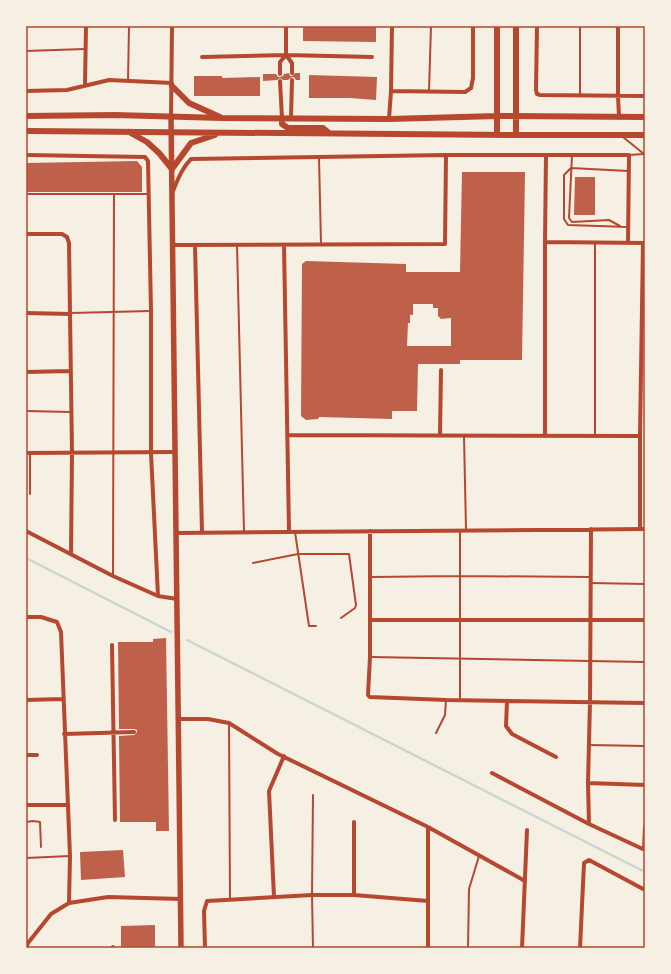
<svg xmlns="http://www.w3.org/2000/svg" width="671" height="974" font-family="Mulish,sans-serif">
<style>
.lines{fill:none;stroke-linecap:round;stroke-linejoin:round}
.stream{stroke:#c9d6d2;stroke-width:2.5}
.building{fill:#bf614a;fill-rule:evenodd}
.service{stroke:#b5482f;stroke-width:2}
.minor{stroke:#b5482f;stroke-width:4}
.tertiary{stroke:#b5482f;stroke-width:5.5}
.secondary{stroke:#b5482f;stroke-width:6}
.neatline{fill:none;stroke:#b5482f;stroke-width:1.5}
</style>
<rect width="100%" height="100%" fill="#f6efe4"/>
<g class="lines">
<path class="stream" d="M26 558 171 632
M187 640 645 872"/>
</g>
<path class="building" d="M303 26H376V42L303 41Z
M289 73 290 76H292L295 73H300V80H296L294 77H292L288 80H283L280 78 277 80 263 81V74H276L278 77H280L283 76 284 74Z
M309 75 377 77 376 100 350 98H309Z
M194 76H222V78L260 77V96H194Z
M137 161 142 167V192H26V163Z
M462 172H525L522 360H460V364H418L417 411H392V419L319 417 318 419 306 420 301 416 302 264 306 261 406 264V272H460ZM413 304H433V308H438V316L441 319 451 318V346H407L408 323H410V315H413Z
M575 177H595V215H574Z
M166 638 169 831H156V822H120L119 736 134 735 137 732V730L134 729H119L118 642H153V639Z
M123 850 125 877 81 880 80 852Z
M155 925V948H121V926Z"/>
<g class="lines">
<path class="service" d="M580 26V94
M26 51 85 49
M128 81 129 26
M429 91 431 26
M623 137 644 154
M572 155 569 218 572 222 609 220 620 226
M629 155 644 154
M319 158 321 244
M26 194H149
M628 227 568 225 564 219V175L571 168 628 171
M595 243V435
M237 245 244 532
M71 313 150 311
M26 411 71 412
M464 436 466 529
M30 454V494
M460 531V701
M295 532 309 626H316
M253 563 298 554H349L356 605 355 608 341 618
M113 576 114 195
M371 577 460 576 591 577
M591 583 645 584
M371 657 645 662
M229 723 230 899
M436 733 445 715 446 700
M589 745 645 746
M313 795 312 895 313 948
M26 822 33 821 40 822 41 847
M26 858 70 856
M468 948 469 889 479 856"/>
<path class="minor" d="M537 26 536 90 537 94 540 95 645 96
M618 26V96L619 117
M286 55 292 63V73
M202 57 286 55 372 57
M280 74V62L286 55V26
M280 81 282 118
M85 85 86 26
M26 91 67 90 109 80 172 83
M391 91 465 92 471 88 473 78V26
M171 117 172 26
M291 118 292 80
M389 119 391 91 392 26
M26 155 145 157 148 161 151 311V453L158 596
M173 191C178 179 182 168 191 159L446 155H629L628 243
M26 234H62L67 237 69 243 72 453 71 553
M545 242 645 243
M173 245 445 244 446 155
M195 245 202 532
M284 245 289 531
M26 313 70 314
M26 372 70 371
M287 435 640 436
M440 435 441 370
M545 435V242L546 155
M26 453 175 452
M640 529V436L643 243
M26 531 113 576 158 596 177 599
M370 531V657L368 695 370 697 446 700 645 703
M176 533 645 529
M26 617H41L57 622 61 632 70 856 69 903
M370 620H645
M112 645 115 820
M26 700 62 699
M507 701 506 726 512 734 556 757
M178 719H208L229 723 278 754 428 827 525 881
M64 734 134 732
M26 755H37
M492 773 589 824 645 850
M588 783 645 785
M26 805H67
M589 824 588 783 590 702 591 529
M644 849 645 827
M354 895V822
M274 897 269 791 284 756
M113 947V948
M26 948 28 943 51 914 69 903 108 897 181 899
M205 948 204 911 207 901 312 895H354L428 901
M428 948V827
M522 948 527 830
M580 948 584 863 589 860 645 890"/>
<path class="tertiary" d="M171 117 181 948"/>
<path class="secondary" d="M497 26V135
M516 26V135
M172 86 189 103 220 117
M26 116 115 115 222 118 389 119 497 116 645 117
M282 118V124L288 128H323L329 133
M26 131 516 135H645
M129 132 147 142 159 153 172 169 191 143 215 135"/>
</g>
<rect width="671" height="974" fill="none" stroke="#f6efe4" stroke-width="54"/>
<rect x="27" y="27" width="617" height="920" class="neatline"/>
</svg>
